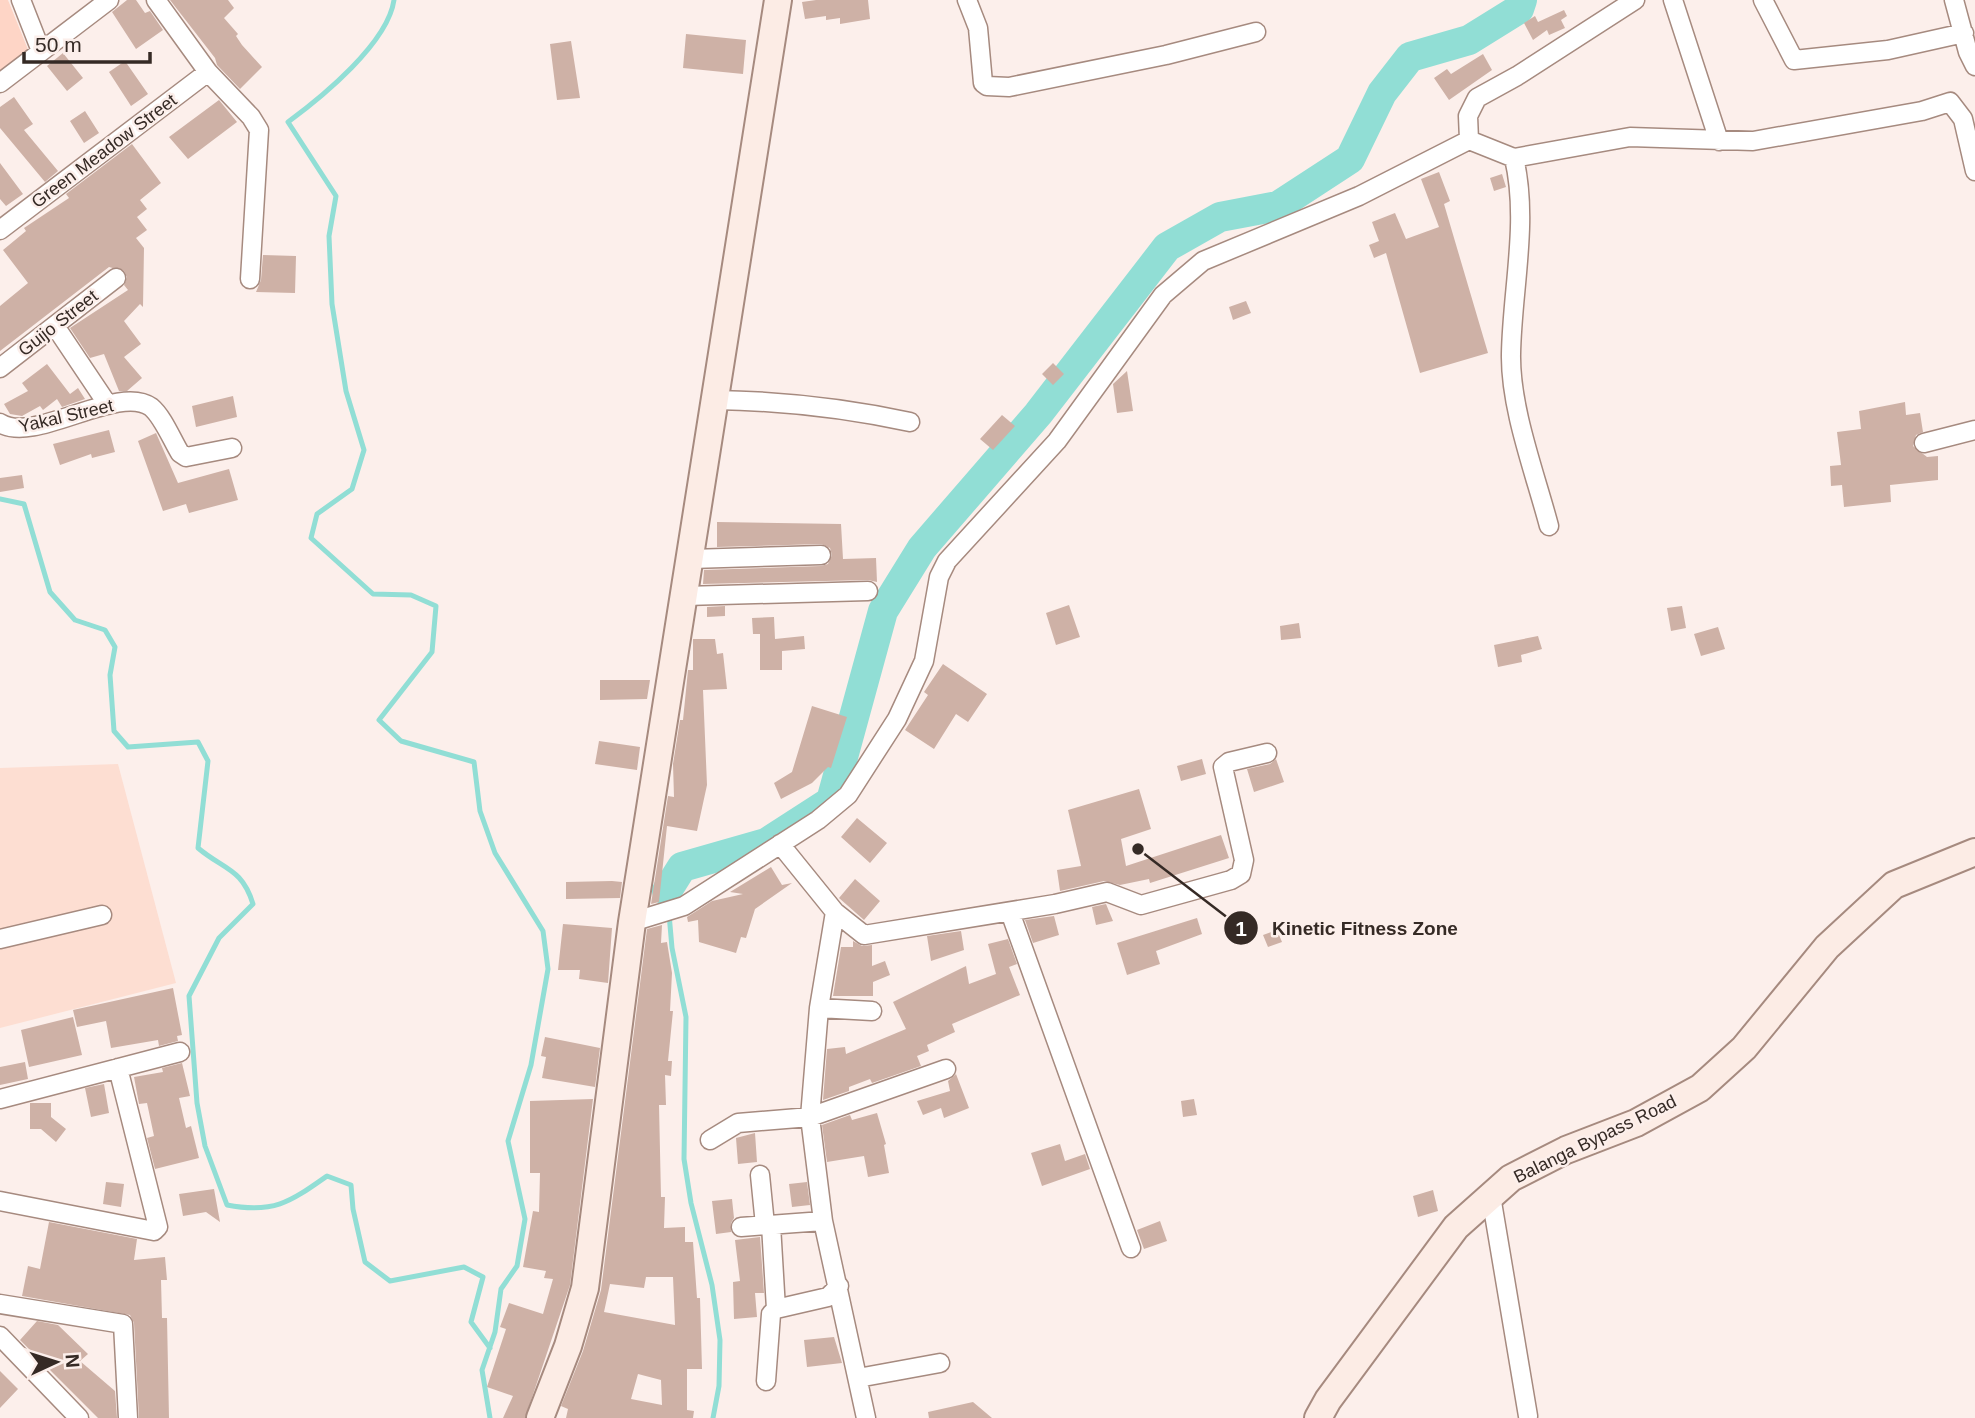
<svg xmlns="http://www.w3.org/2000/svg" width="1975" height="1418" font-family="Helvetica,sans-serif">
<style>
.built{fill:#fdded2}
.green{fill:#fed5c6}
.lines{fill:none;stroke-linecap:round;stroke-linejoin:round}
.stream{stroke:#91ded5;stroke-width:5}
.river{stroke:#91ded5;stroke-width:30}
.building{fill:#ceb1a6;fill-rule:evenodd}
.street-casing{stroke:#a68a7f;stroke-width:21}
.secondary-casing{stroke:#a68a7f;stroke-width:30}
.street{stroke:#fff;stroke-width:18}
.secondary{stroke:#fcece5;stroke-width:26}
.labels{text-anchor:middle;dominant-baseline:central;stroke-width:5;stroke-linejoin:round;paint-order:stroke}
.street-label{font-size:18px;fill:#352a25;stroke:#fcefeb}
.leader{fill:none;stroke:#352a25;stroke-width:2.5}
.callout-dot{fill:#352a25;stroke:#fcefeb;stroke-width:2.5}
.mark-label{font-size:21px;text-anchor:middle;font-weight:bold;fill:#fff}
.callout-label{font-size:19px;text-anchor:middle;font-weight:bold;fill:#352a25;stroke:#fcefeb;stroke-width:5;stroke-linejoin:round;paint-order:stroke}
</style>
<rect width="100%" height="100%" fill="#fcefeb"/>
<path class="built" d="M118 764 176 983 0 1028V768Z"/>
<path class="green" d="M0 0H8L29 52 0 74Z"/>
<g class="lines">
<path class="stream" d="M394 0C388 43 322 97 288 122L336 196 329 236 332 304 346 391 364 450 352 489 317 514 311 538 373 594 411 595 436 606 432 652 379 720 401 741 474 762 480 811 495 853 543 931 548 969 531 1065 508 1141 525 1219 517 1266 501 1289 495 1332 482 1370 490 1418
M0 499 24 504 50 592 75 620 105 630 115 647 110 675 114 731 128 747 198 742 208 761 198 848C224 870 242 868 253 904L219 938 189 996 197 1103 205 1146 227 1205C274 1214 290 1202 327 1176L351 1185 353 1209 365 1262 390 1281 464 1267 483 1277 471 1322 490 1348
M667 891 672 948 686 1017 684 1159 691 1203 712 1285 720 1340 719 1386 713 1418"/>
<path class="river" d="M667 891 682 867 766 843 831 801 883 611 922 548 1038 414 1167 247 1220 217 1278 206 1350 159 1382 93 1410 57 1469 40 1519 9 1522 0"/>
</g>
<path class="building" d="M127 0H136L145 13 150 11 163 30 136 49 112 12Z
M170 0H228L234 8 224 18 238 34 236 36 242 45 262 67 240 89 217 65 215 58Z
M816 0H868L870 19 840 24V18L826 20V16L805 19 802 2Z
M1564 10 1567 16 1561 20 1565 28 1549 35 1547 30 1533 40 1524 23 1535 16 1538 22Z
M686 34 746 40 743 74 683 68Z
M571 41 580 98 557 100 550 44Z
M63 53 83 78 67 91 47 66Z
M1483 54 1492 70 1449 100 1434 78 1447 69 1451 74Z
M125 61 148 94 131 106 109 72Z
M14 97 33 124 24 130 58 171 45 182 0 128V107Z
M219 100 237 122 188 159 169 137Z
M85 111 99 133 84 143 70 121Z
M132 144 161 183 140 200 147 209 137 217 147 230 136 238 144 248 143 307 140 304 124 321 141 344 124 357 142 378 127 391H119L104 354 90 358 70 328 128 290 124 285 127 277 124 271 109 267 0 351V306L28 283 3 250 26 231 24 228 69 198 66 194Z
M0 163 23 194 6 206 0 199Z
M1439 172 1450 201 1444 204 1488 353 1420 373 1386 253 1374 258 1369 245 1379 241 1372 222 1395 213 1406 239 1439 227 1421 179Z
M1502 174 1506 187 1494 191 1490 178Z
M263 255 296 256 295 293 256 292 261 280Z
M1246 301 1251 313 1233 320 1229 307Z
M1053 363 1064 374 1053 385 1042 374Z
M47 364 70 394 78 388 85 399 62 407 57 399 43 410 40 406 22 416 10 414 4 404 28 391 22 383Z
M1127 371 1133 411 1117 413 1113 384Z
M233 396 237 417 196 427 192 406Z
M1905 402 1906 415 1920 413 1923 432 1916 435 1913 446 1927 457 1938 456V480L1890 485 1891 502 1844 507 1842 485 1831 486 1830 466 1841 465 1837 432 1861 429 1859 411Z
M1002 415 1015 426 993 450 980 439Z
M109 430 115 452 92 458 91 454 60 465 53 444Z
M156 433 178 483 229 469 238 500 189 513 186 504 163 511 138 441Z
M22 475 24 488 0 492V478Z
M717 522 841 524 843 559 876 558 877 582 868 580 703 584 704 570 821 566 828 564 832 555 830 548 821 544 717 547Z
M1069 605 1080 637 1056 645 1046 613Z
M725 606V616L707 617V607Z
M1682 606 1686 628 1671 631 1667 608Z
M774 617 775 639 804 636 805 649 782 651V670H760V634H753L752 618Z
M1299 623 1301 638 1281 640 1280 626Z
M1718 627 1725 649 1701 656 1694 634Z
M1538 636 1542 649 1521 655 1522 662 1498 667 1494 645Z
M693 639H715L717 654 723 653 727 689 703 690 707 785 697 831 667 826 659 902 651 904 668 796 674 797 673 764 680 720H683L688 670H693Z
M943 664 987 694 968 722 956 714 934 749 905 730 928 695 924 692Z
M600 680H650L647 699 600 700Z
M812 706 847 717 831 768 828 767 812 783 781 799 774 783 792 772Z
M599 741 640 747 637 770 595 764Z
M1202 759 1206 774 1181 781 1177 766Z
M1276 759 1284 782 1254 792 1247 769 1270 764Z
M1139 789 1151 829 1121 839 1126 866 1221 835 1229 858 1150 883 1149 879 1120 885 1104 881 1060 891 1057 870 1081 866 1068 810Z
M857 818 887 843 870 863 841 837Z
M771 867 782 885 792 883 755 909 746 938 741 937 736 953 699 942 698 920 688 922 687 917 712 901 743 894 730 892Z
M855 879 880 901 864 920 839 898Z
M612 881 622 882 620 898 566 899V882Z
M1106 904 1113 921 1096 925 1092 907Z
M1054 916 1059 935 1033 943 1025 920Z
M1197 918 1202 934 1156 951 1160 964 1127 975 1117 943Z
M563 924 612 928 608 983 579 979 580 970H558Z
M662 925 661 943 667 942 672 973 670 1011H673L668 1061H672L671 1076 665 1075 666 1105H659L661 1197H665L664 1228 685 1227V1242H693L697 1298H700L702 1369H687V1410L694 1411 693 1418H566L568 1409 561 1406 583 1351 601 1290 647 929ZM646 1277H673L675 1325 604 1312 610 1284 644 1288ZM638 1374 661 1380 662 1405 631 1399Z
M1277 930 1282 942 1268 947 1263 935Z
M961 931 964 950 931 961 927 936Z
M1008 939 1017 964 1009 967 1020 995 952 1024 955 1032 927 1045 929 1051 917 1056 921 1066 872 1083 870 1079 849 1087V1091L823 1100 827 1049 845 1047 846 1054 906 1029 893 1002 966 966 969 984 996 974 988 944Z
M853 941 862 946 872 945V966L885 961 890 975 873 982V996H833L841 947H853Z
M173 988 182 1035 177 1036 178 1041 159 1046 158 1040 111 1048 106 1021 77 1027 73 1010Z
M73 1017 82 1055 29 1067 21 1030Z
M545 1037 600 1048 595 1087 542 1078 546 1057 541 1056Z
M25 1062 28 1079 0 1085V1067Z
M182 1063 190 1096 179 1098 186 1128 191 1126 199 1158 155 1169 147 1138 154 1136 147 1103 139 1104 134 1077 163 1072 162 1068Z
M956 1074 969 1108 944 1118 941 1108 923 1115 917 1101 950 1091 948 1081Z
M104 1084 109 1113 91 1117 85 1088Z
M593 1099 570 1285 525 1418H503L513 1396 487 1387 506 1329 500 1327 509 1303 543 1314 553 1279 544 1278 546 1271 523 1267 533 1211 539 1212 540 1173H530V1101Z
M1194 1099 1197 1115 1183 1117 1181 1101Z
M30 1103H51V1117L66 1129 56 1142 41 1129H30Z
M877 1113 886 1144 884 1145 889 1173 868 1177 864 1156 827 1162 822 1125 850 1115 852 1120Z
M755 1133 757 1162 738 1164 736 1138Z
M1060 1144 1065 1161 1085 1154 1090 1169 1042 1186 1031 1153Z
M106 1182 124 1184 121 1207 103 1204Z
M807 1182 810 1205 792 1207 789 1184Z
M214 1189 220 1222 206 1212 183 1216 179 1194Z
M1433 1190 1438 1211 1418 1217 1413 1196Z
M732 1199 734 1218 731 1223V1232L716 1234 712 1201Z
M1160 1221 1167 1241 1144 1249 1137 1230Z
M49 1222 137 1239 134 1260 165 1257 167 1280H161L162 1318H167L169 1418H139L134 1323 130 1315 22 1296 28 1266 40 1269Z
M760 1237 764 1293H755L757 1317 734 1319 733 1282 740 1281 735 1240Z
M37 1321 58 1325 88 1354 80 1361 115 1391 117 1418H98L20 1340Z
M834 1337 842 1363 807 1367 804 1340Z
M0 1371 18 1389 0 1408Z
M973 1402 992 1418H929L928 1412Z"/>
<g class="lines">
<defs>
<path id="street" d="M21 0 41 51
M156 0 208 72 251 117 259 130 250 279
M967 0 978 28 983 83 987 86 1009 87 1166 55 1256 32
M1673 0 1719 141
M1763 0 1794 60 1888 50 1964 33
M1954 0 1968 52 1975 66
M0 83 109 0
M1469 140 1468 116 1477 98 1517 76 1635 0
M1514 158C1529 221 1512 290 1511 354 1510 408 1535 473 1549 526
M0 230 208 72
M55 326 108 405
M0 368 116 278
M716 400C781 401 845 408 910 422
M0 423C34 445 118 383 151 407 163 417 172 440 180 453L186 457 232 448
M1924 443 1975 430
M691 559 821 555
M685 596 868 591
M780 844 835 912 864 935 1055 904 1107 892 1141 905 1231 880 1241 874 1244 860 1223 767 1229 762 1267 753
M835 912 819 1008 810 1117 823 1221 866 1418
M1010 912 1131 1248
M632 922 684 906 818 820 848 795 897 719 924 661 939 577 947 561 1057 441 1163 295 1203 261 1359 196 1469 140 1514 158 1630 137 1753 141 1922 111 1950 102 1963 119 1975 171
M0 939 102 915
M819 1008 872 1011
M0 1099 180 1052
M710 1140 738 1123 810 1117 946 1069
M760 1175 765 1225
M1491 1196 1528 1416
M0 1201 154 1231 158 1227 118 1068
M771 1225 776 1309 828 1297 839 1286
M741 1227 823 1221
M0 1304 123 1324 128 1418
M0 1336 79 1418
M858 1378 940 1363
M766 1381 771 1314 776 1309"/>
<path id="secondary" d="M540 1418 568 1346 585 1288 632 922 778 0
M1318 1418 1328 1400 1456 1227 1511 1178 1566 1150 1636 1123 1700 1088 1744 1048 1827 947 1894 885 1975 852"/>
</defs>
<use href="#street" class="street-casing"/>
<use href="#secondary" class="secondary-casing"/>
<use href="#street" class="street"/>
<use href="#secondary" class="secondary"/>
</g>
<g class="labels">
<g class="street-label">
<text transform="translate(104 151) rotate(-37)">Green Meadow Street</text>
<text transform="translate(58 323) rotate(-38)">Guijo Street</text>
<text transform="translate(66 416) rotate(-13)">Yakal Street</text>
<text transform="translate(1595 1139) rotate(-26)">Balanga Bypass Road</text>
</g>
</g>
<path class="leader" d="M1138 849L1241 928"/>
<g class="callout-dot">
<circle cx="1138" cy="849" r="7"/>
<circle cx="1241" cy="928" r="18"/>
</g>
<g class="mark-label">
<text x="1241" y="936">1</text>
</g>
<g class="callout-label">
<text x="1365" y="935">Kinetic Fitness Zone</text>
</g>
<g transform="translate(56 1362) rotate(86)" stroke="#fcefeb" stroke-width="5" paint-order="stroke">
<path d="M0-5L12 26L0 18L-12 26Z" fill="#352a25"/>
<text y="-10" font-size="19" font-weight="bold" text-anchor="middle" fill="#352a25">N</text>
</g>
<path d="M24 52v10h126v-10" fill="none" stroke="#352a25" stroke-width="3.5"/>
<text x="35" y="52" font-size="21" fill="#352a25" stroke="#fcefeb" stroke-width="5" paint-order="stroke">50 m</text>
</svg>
